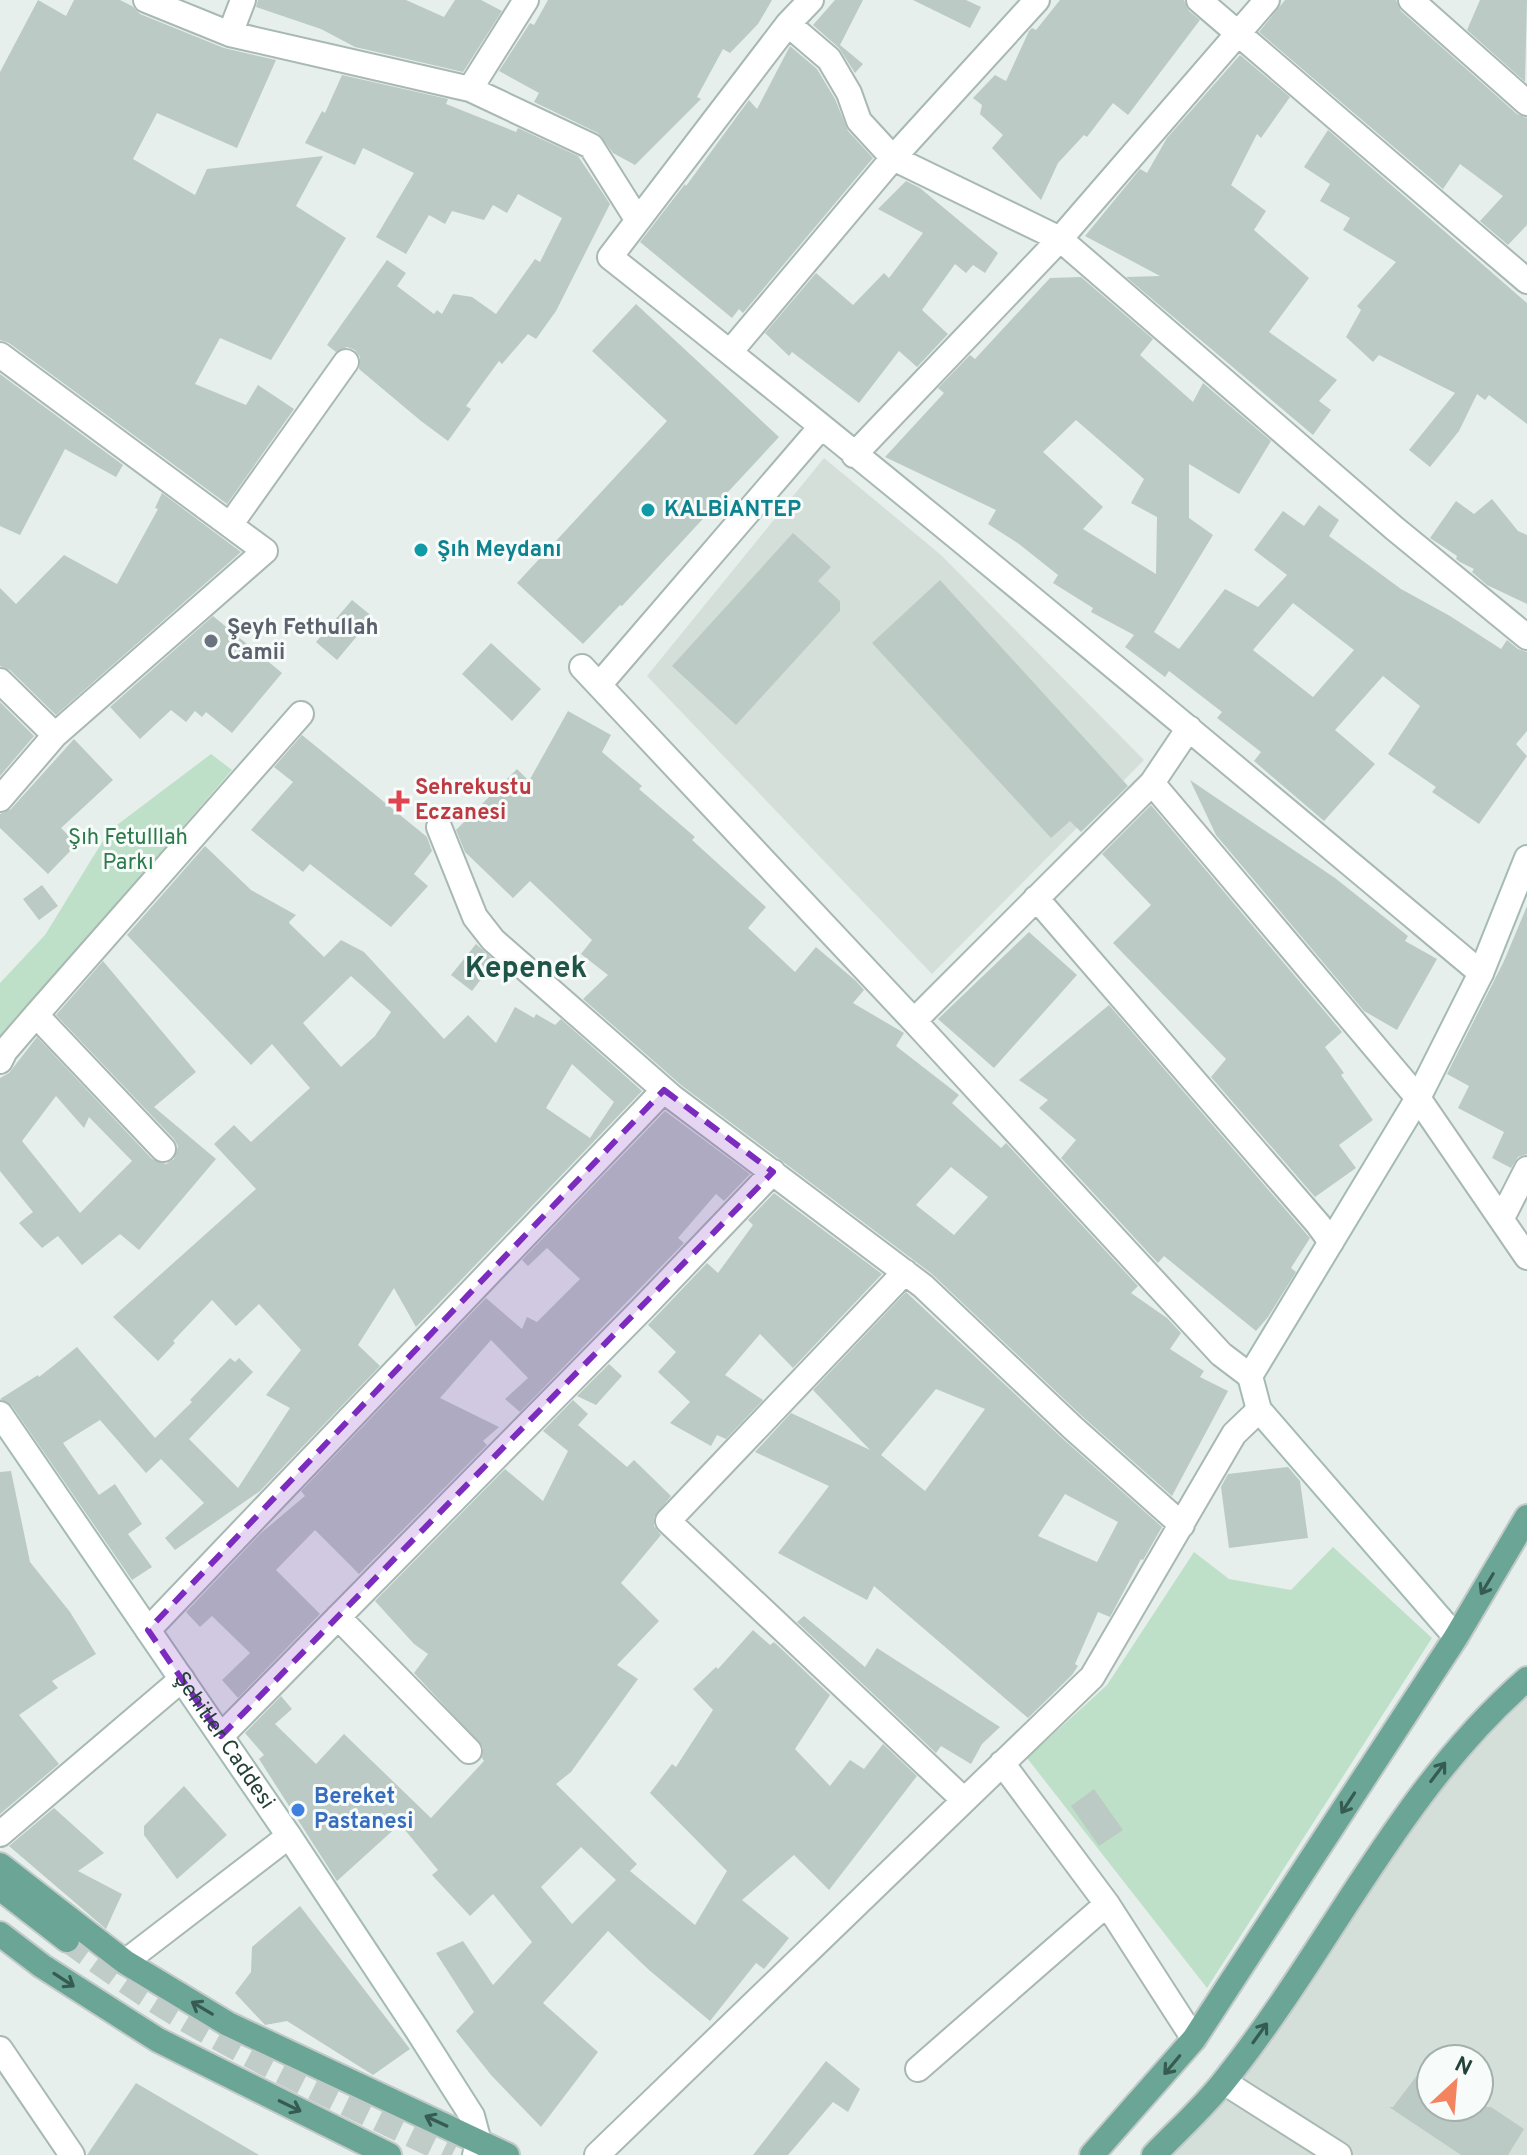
<svg xmlns="http://www.w3.org/2000/svg" width="1527" height="2155" font-family="Overpass,sans-serif">
<style>
.built{fill:#d4dfda;fill-rule:evenodd}
.green{fill:#bfe0c8}
.building{fill:#bbcac4;fill-rule:evenodd}
.lines{fill:none;stroke-linecap:round;stroke-linejoin:round}
.primary-tunnel{stroke:#bfccc8;stroke-width:24;stroke-dasharray:24 12;stroke-linecap:butt}
.street-casing{stroke:#a8b8b2;stroke-width:28}
.secondary-casing{stroke:#a4bbb3;stroke-width:28}
.primary-casing{stroke:#c2cac8;stroke-width:28}
.street{stroke:#fff;stroke-width:24}
.secondary{stroke:#fff;stroke-width:24}
.primary{stroke:#6aa596;stroke-width:24}
.oneway{stroke:#365b51}
.marked{fill:#7b2cbf;fill-opacity:0.2;stroke:#7b2cbf;stroke-width:6;stroke-dasharray:16 10;stroke-linejoin:round}
.culture-dot{fill:#0f9aa8;stroke:#f7fbf9;stroke-width:3}
.worship-dot{fill:#6b7280;stroke:#f7fbf9;stroke-width:3}
.health-dot{fill:#e0444e;stroke:#f7fbf9;stroke-width:3}
.shop-dot{fill:#3f7fe0;stroke:#f7fbf9;stroke-width:3}
.labels{text-anchor:middle;dominant-baseline:central;stroke-width:6;stroke-linejoin:round;paint-order:stroke}
.culture-label{font-size:22px;font-weight:bold;fill:#0d838f;stroke:#f7fbf9;text-anchor:start}
.worship-label{font-size:22px;font-weight:bold;fill:#5b616d;stroke:#f7fbf9;text-anchor:start}
.health-label{font-size:22px;font-weight:bold;fill:#be3a42;stroke:#f7fbf9;text-anchor:start}
.park-label{font-size:22px;fill:#2d7a4b;stroke:#f7fbf9}
.street-label{font-size:22px;fill:#24423a;stroke:#f7fbf9}
.shop-label{font-size:22px;font-weight:bold;fill:#366cbe;stroke:#f7fbf9;text-anchor:start}
.district-label{font-size:30px;font-weight:bold;fill:#1f5548;stroke:#f7fbf9}
</style>
<rect width="100%" height="100%" fill="#e6efeb"/>
<path class="built" d="M824 458 941 555 1144 760 932 974 647 676Z
M1527 1693V2155H1168L1505 1697ZM1431 2059H1479V2107H1431Z"/>
<path class="green" d="M211 754 232 770 0 1038V983L45 935 109 831Z
M1333 1547 1432 1638 1207 1988 1027 1758 1107 1685 1194 1552 1229 1579 1291 1590Z"/>
<path class="building" d="M38 0 66 16 74 0H120L132 6 140 14 224 48 276 60 237 148 157 113 133 159 195 195 207 169 323 156 296 206 346 238 271 360 220 338 195 384 246 405 258 385 294 409 227 504 9 343 0 340V72Z
M258 0H406L444 17 455 0H481L502 11 463 72 355 47 321 29 256 7Z
M548 0H772L758 24 730 53 723 49 697 97 701 99 635 165 613 153 598 133 534 102 539 93 499 71 530 23 534 25Z
M835 0H863L840 45 863 64 855 73 839 48 813 25Z
M913 0H966L981 7 970 28Z
M1060 0H1184L1189 11 1200 20 1128 115 1113 103 1087 137 1084 135 1058 163 1041 200 992 148 1003 135 980 114 982 105 973 98 995 75 1006 81 1029 31 1032 28 1036 30Z
M1285 0H1396L1401 11 1517 114 1527 118V225L1508 245 1480 221 1503 196 1460 164 1443 189 1259 32Z
M1480 0H1527L1525 82 1467 30Z
M790 46 817 69 835 99 848 131 873 158 743 313 739 309 732 318 640 242 685 184 686 186 746 104 749 100 757 109Z
M1240 55 1290 97 1261 138 1257 134 1231 185 1266 211 1254 230 1309 278 1269 332 1337 380 1319 401 1331 410 1313 435 1126 277 1160 276 1085 236 1140 169 1147 173 1167 138Z
M342 75 448 99 446 104 516 132 518 128 578 156 610 204 556 311 536 339 528 334 502 364 499 361 466 406 471 409 448 441 421 421 359 369 360 357 355 350 347 347 336 352 327 345 387 260 406 273 397 286 434 314 437 310 442 314 453 294 472 297 496 314 535 259 540 262 562 218 518 194 507 213 493 205 484 220 452 211 445 224 429 215 406 254 376 237 414 173 363 148 355 165 305 143 322 111 325 113Z
M1328 130 1527 303V424L1489 395 1485 400 1477 394 1459 431 1430 467 1409 450 1455 393 1379 355 1373 362 1346 337 1361 310 1357 306 1396 262 1343 230 1350 218 1320 201 1330 184 1304 167Z
M906 181 920 188 998 253 985 273 973 265 966 273 955 264 922 310 948 334 917 367 899 351 859 403 792 352 789 356 765 333 816 273 853 305 884 273 889 278 923 233 878 209Z
M1081 277 1153 339 1140 355 1193 402 1203 383 1271 441 1239 494 1189 464V518L1213 535 1154 632 1179 649 1225 589 1258 607 1287 575 1254 550 1283 511 1304 526 1319 505 1339 520 1329 536 1401 589 1450 616 1501 649 1507 640 1518 649 1527 652V731L1516 744 1527 756 1479 824 1432 792 1436 787 1388 754 1420 706 1383 676 1335 730 1375 764 1324 821 1254 761 1261 752 1217 718 1222 712 1169 671 1165 677 1125 647 1134 635 1091 612 1093 608 1053 583 1058 575 1019 544 988 524 996 510 885 457 944 393 938 388 970 355 975 359 1050 278ZM1076 420 1144 479 1131 503 1157 517 1156 574 1083 529 1103 507 1043 452ZM1293 603 1354 650 1313 697 1253 650Z
M636 304 779 437 622 606 620 605 583 644 517 583 667 421 592 351Z
M0 374 123 465 116 477 65 449 20 535 0 526Z
M162 493 241 552 56 715 10 670 0 666V588L16 604 64 555 117 584 158 509 155 508Z
M1492 499 1518 531 1527 535V604L1487 585 1472 572 1474 569 1460 562 1456 559 1457 556 1430 538 1456 501 1474 514Z
M793 533 831 567 818 581 840 601V611L736 725 672 666Z
M940 580 1128 786 1081 832 1070 821 1051 838 872 643Z
M352 600 373 617 337 660 316 642Z
M213 616 282 673 232 733 206 712 202 717 195 711 186 722 171 710 140 739 110 707Z
M491 643 541 689 512 721 462 674Z
M0 702 34 736 0 776Z
M568 711 611 735 602 752 642 786 639 789 695 837 692 840 766 907 748 928 795 972 816 947 856 981 864 990 853 1003 904 1033 896 1046 959 1095 952 1103 1001 1148 1006 1143 1138 1286 1131 1293 1167 1318 1181 1333 1170 1349 1204 1371 1200 1377 1228 1391 1172 1496 1083 1417 932 1274 681 1085 583 999 608 975 581 954 592 940 530 881 513 898 465 852 456 830 517 769 529 781ZM951 1167 988 1197 954 1235 916 1205Z
M302 735 427 837 432 851 414 874 428 886 391 927 310 864 303 872 251 830 293 782 274 767Z
M74 739 113 780 61 828 77 844 48 874 0 828V814L11 809Z
M1190 780 1335 878 1408 936 1405 941 1437 959 1397 1030 1364 1011 1216 835Z
M1151 805 1342 1032 1325 1047 1344 1073 1341 1075 1373 1120 1339 1145 1356 1168 1315 1197 1211 1077 1226 1059 1113 943 1151 905 1102 854Z
M205 846 251 890 296 915 289 922 290 924 324 957 341 940 364 952 444 1039 468 1015 496 1043 515 1007 534 1018 536 1014 555 1025 561 1019 642 1091 416 1327 394 1288 358 1345 380 1366 260 1491 175 1550 165 1538 204 1503 161 1459 146 1473 100 1420 63 1443 99 1495 115 1484 142 1524 128 1534 152 1567 132 1580 12 1406 0 1399 38 1375 39 1377 77 1347 155 1438 192 1402 190 1400 230 1358 235 1362 239 1358 253 1372 189 1439 238 1488 290 1408 266 1395 301 1350 259 1304 236 1326 212 1300 173 1341 175 1343 158 1361 113 1317 256 1189 214 1144 234 1125 251 1142 310 1088 272 1044 251 1065 127 935ZM351 976 391 1012 375 1036 341 1067 303 1023ZM572 1064 614 1102 590 1138 546 1108Z
M42 885 58 906 39 920 23 899Z
M1527 906V1154L1518 1157 1511 1168 1492 1158 1504 1132 1458 1108 1469 1086 1447 1074 1504 961Z
M1029 932 1077 975 994 1068 938 1019Z
M476 944 495 961 472 991 451 975Z
M103 961 196 1072 154 1107 216 1159 139 1250 120 1234 82 1265 58 1236 42 1248 19 1223 33 1212 0 1171V1078L9 1073 37 1037 152 1159 166 1164 174 1159 178 1146 174 1139 56 1015ZM56 1096 84 1128 89 1117 132 1161 80 1213 22 1141Z
M1109 1005 1310 1238 1291 1268 1296 1272 1268 1317 1256 1331 1164 1256 1158 1263 1061 1158 1076 1140 1039 1108 1048 1100 1019 1080Z
M665 1111 750 1174 724 1201 716 1194 678 1238 684 1243 520 1412 505 1399 528 1378 491 1340 440 1398 499 1427 483 1441 487 1445 359 1574 315 1530 276 1570 320 1614 238 1698 222 1680 250 1653 212 1616 200 1627 186 1612 261 1533 305 1496 301 1491 486 1298 522 1329 527 1317 537 1322 580 1279 547 1248 528 1266 522 1260Z
M774 1193 882 1274 793 1368 760 1334 725 1375 763 1400 726 1439 717 1435 711 1446 670 1423 690 1402 658 1372 676 1352 648 1325 707 1263 718 1273 753 1225 748 1220Z
M906 1292 1063 1439 1162 1527 1143 1560 1141 1559 1110 1617 1098 1612 1075 1664 1078 1666 1072 1675 1028 1718 874 1586 867 1600 778 1553 829 1486 755 1452 791 1413 870 1450 813 1390ZM936 1389 985 1409 925 1491 881 1455ZM1065 1494 1118 1522 1097 1562 1038 1536Z
M609 1364 622 1376 596 1405 577 1396Z
M573 1400 588 1414 578 1425 627 1467 634 1460 671 1496 654 1517V1526L661 1535 621 1583 659 1621 617 1665 638 1679 571 1772 556 1784 637 1864 630 1871 695 1925 727 1871 650 1793 672 1764 676 1767 713 1710 693 1689 716 1667 718 1669 753 1630 770 1645 774 1642 830 1695 795 1749 830 1786 850 1760 864 1769 883 1744 917 1776 829 1890 794 1855 742 1900 789 1938 764 1969 756 1963 710 2021 649 1970 608 1931 543 2003 598 2052 541 2127 491 2075 456 2031 474 2012 436 1953 463 1941 493 1985 532 1942 493 1894 470 1916 432 1875 438 1870 400 1824 337 1881 259 1759 264 1755 245 1733 281 1696 292 1709 275 1724 316 1764 344 1734 431 1818 484 1761 482 1758 483 1747 414 1673 428 1654 414 1644 375 1601 505 1469 543 1501 568 1451 543 1431ZM581 1847 616 1880 572 1924 541 1887Z
M1288 1467 1300 1481 1308 1538 1229 1548 1221 1487 1228 1474Z
M11 1471 30 1562 70 1612 96 1654 52 1681 58 1688 19 1715 59 1764 0 1814V1472Z
M804 1616 865 1667 877 1648 1000 1727 982 1744 971 1764 941 1746 936 1753 797 1622Z
M184 1786 227 1835 177 1879 144 1835V1826Z
M1094 1789 1123 1830 1099 1846 1071 1806Z
M54 1808 104 1853 78 1871 122 1894 106 1929 9 1846Z
M300 1906 410 2049 373 2075 287 2021 265 2025 235 1993 251 1972 252 1947Z
M1431 2057V2107H1491L1524 2129 1508 2155H1461L1389 2107H1393Z
M826 2061 860 2089 848 2112 833 2102 788 2155H753Z
M136 2083 259 2155H87Z"/>
<g class="lines">
<path class="primary-tunnel" d="M67 1940C105 1968 143 1995 184 2019 270 2070 362 2111 452 2155"/>
<defs>
<path id="street" d="M146 0 230 34 470 89 591 146 637 219
M811 0 788 24 610 257C905 490 1193 732 1481 973
M1199 0 1527 281
M1411 0 1527 103
M788 24 829 59 849 93 859 121 893 158 1060 239 1394 528 1527 637
M230 34 243 0
M470 89 526 0
M730 352 893 158 1037 0
M0 355 265 551 55 735 0 799
M854 455 1060 239 1267 0
M230 525 346 362
M582 667 914 1021 1221 1354 1250 1376
M0 681 55 735
M599 685 821 427
M1152 783 1418 1098 1527 1257
M439 827 475 917 493 940 672 1097 923 1286 1073 1428 1182 1525
M1036 898 1318 1224 1331 1242
M36 1015 163 1149
M914 1021 1152 783 1189 728
M0 1061 5 1051 36 1015 301 714
M1502 1218 1527 1169
M905 1272 668 1521 964 1800
M338 1617 469 1751
M148 1630 664 1090
M221 1736 642 1309 773 1172
M1002 1763 1107 1904 1194 2039
M0 1834 182 1679
M125 1962 289 1836
M0 2049 72 2155
M918 2069 1107 1904
M1224 2082 1339 2155
M597 2155 1092 1677 1234 1434 1259 1410"/>
<g id="secondary">
<path id="s1" d="M0 1414 289 1836 416 2028 472 2116 479 2142 475 2155"/>
<path d="M1456 1637 1259 1410 1250 1376 1418 1098 1481 973 1527 858"/>
</g>
<path id="primary" d="M0 1865 125 1962 228 2024 507 2155
M0 1888 67 1940
M0 1934 42 1966 158 2040 389 2155
M1092 2155 1194 2039 1456 1637 1527 1517
M1154 2155C1178 2130 1204 2107 1225 2080 1330 1949 1399 1790 1527 1679"/>
</defs>
<use href="#street" class="street-casing"/>
<use href="#secondary" class="secondary-casing"/>
<use href="#primary" class="primary-casing"/>
<use href="#street" class="street"/>
<use href="#secondary" class="secondary"/>
<use href="#primary" class="primary"/>
</g>
<defs><path id="oneway-shaft" d="M-6 0H5M1.5-3L5.5 0L1.5 3" fill="none" stroke-width="1.6" stroke-linecap="round" stroke-linejoin="round" transform="scale(2)"/></defs>
<g class="oneway">
<use href="#oneway-shaft" transform="translate(1487 1584) rotate(121)"/>
<use href="#oneway-shaft" transform="translate(1438 1772) rotate(-53)"/>
<use href="#oneway-shaft" transform="translate(1348 1803) rotate(123)"/>
<use href="#oneway-shaft" transform="translate(64 1980) rotate(33)"/>
<use href="#oneway-shaft" transform="translate(202 2008) rotate(-149)"/>
<use href="#oneway-shaft" transform="translate(1260 2033) rotate(-54)"/>
<use href="#oneway-shaft" transform="translate(1172 2065) rotate(130)"/>
<use href="#oneway-shaft" transform="translate(290 2106) rotate(26)"/>
<use href="#oneway-shaft" transform="translate(436 2121) rotate(-155)"/>
</g>
<path class="marked" d="M664 1090 773 1172 221 1736 148 1630Z"/>
<g class="culture-dot">
<circle cx="648" cy="510" r="8"/>
<circle cx="421" cy="550" r="8"/>
</g>
<circle class="worship-dot" cx="211" cy="641" r="8"/>
<path class="health-dot" d="M395 789h8v8h8v8h-8v8h-8v-8h-8v-8h8z"/>
<circle class="shop-dot" cx="298" cy="1810" r="8"/>
<g class="labels">
<g class="culture-label">
<text x="664" y="510">KALBİANTEP</text>
<text x="437" y="550">Şıh Meydanı</text>
</g>
<g class="worship-label">
<text x="227" y="628">Şeyh Fethullah<tspan x="227" dy="25">Camii</tspan></text>
</g>
<g class="health-label">
<text x="415" y="788">Sehrekustu<tspan x="415" dy="25">Eczanesi</tspan></text>
</g>
<g class="park-label">
<text x="128" y="838">Şıh Fetulllah<tspan x="128" dy="25">Parkı</tspan></text>
</g>
<g class="street-label">
<text stroke="none"><textPath href="#s1" startOffset="396">Şehitler Caddesi</textPath></text>
</g>
<g class="shop-label">
<text x="314" y="1797">Bereket<tspan x="314" dy="25">Pastanesi</tspan></text>
</g>
<g class="district-label">
<text x="526" y="969">Kepenek</text>
</g>
</g>
<g transform="translate(1455 2083) rotate(26)"><circle r="38" fill="#f7fbf9" stroke="#a3b1ad" stroke-width="2"/>
<path d="M0-6L14 30L0 20L-14 30Z" fill="#f4845f"/>
<text y="-12" font-size="22" font-weight="bold" text-anchor="middle" fill="#24423a">N</text>
</g>
</svg>
